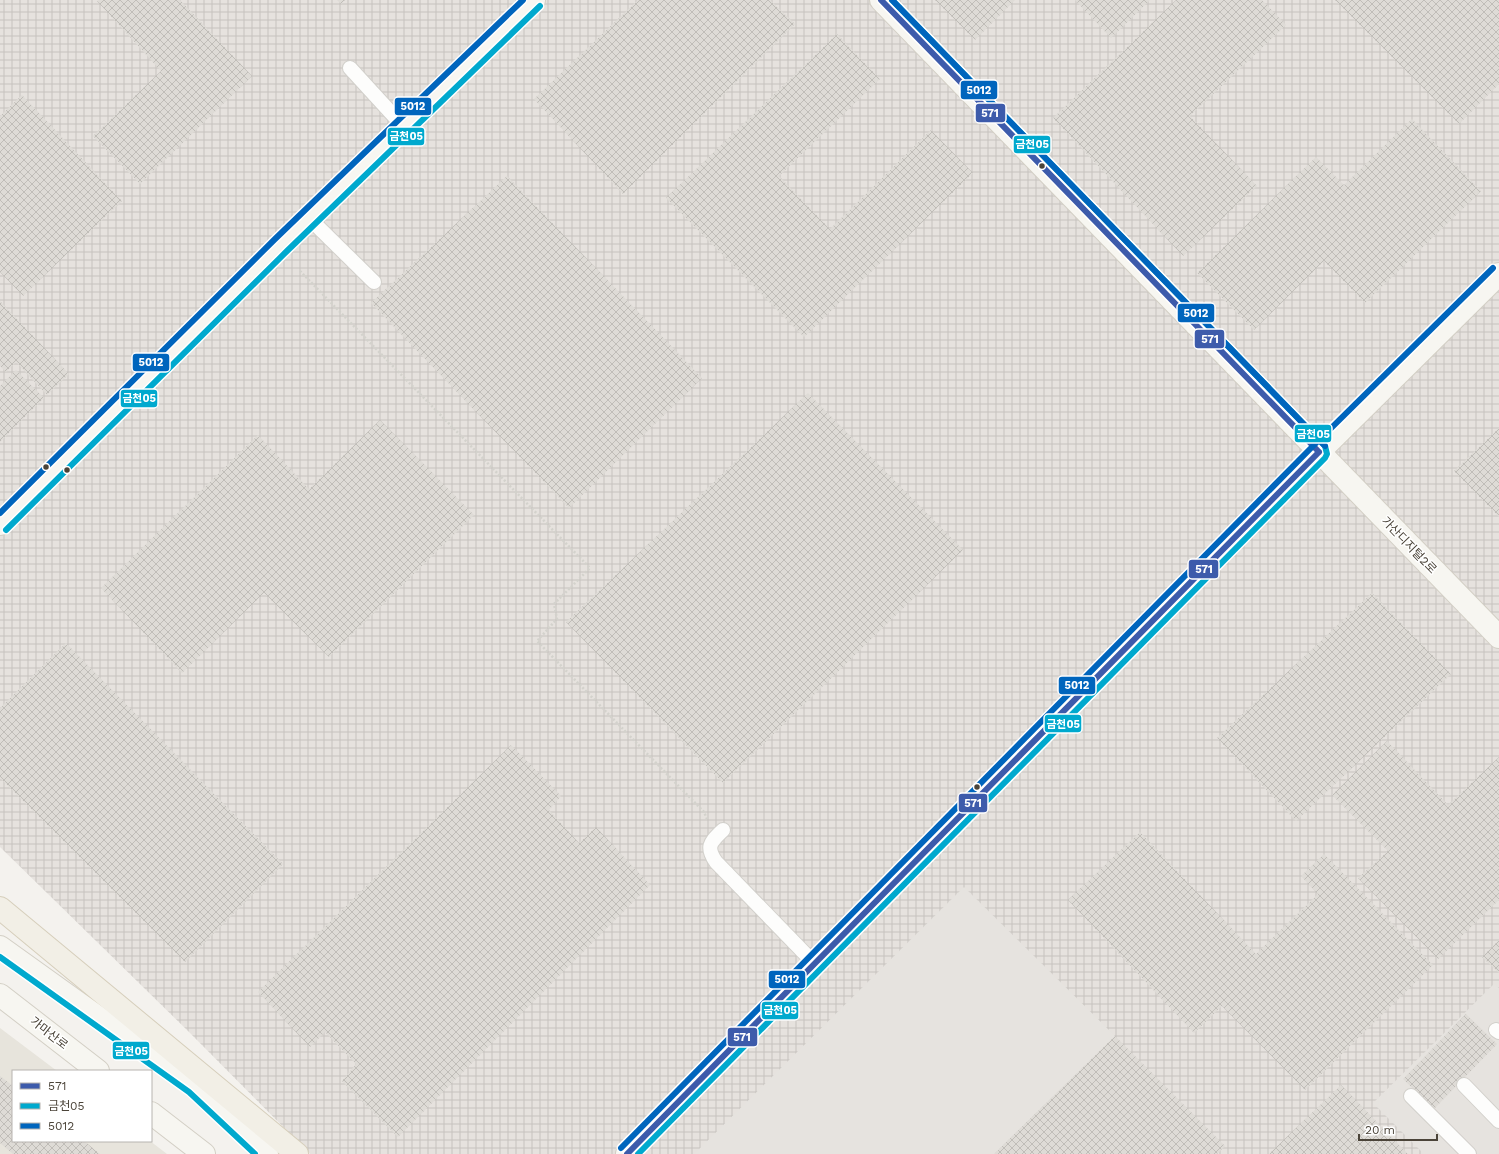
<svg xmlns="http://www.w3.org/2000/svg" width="1499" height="1154" font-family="'Work Sans','Noto Sans KR',sans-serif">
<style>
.residential{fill:#e7e4dc}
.industrial{fill:url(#industrial-grid)}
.parking{fill:#e6e3df}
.building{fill:url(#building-cross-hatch)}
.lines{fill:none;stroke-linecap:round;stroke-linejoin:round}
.lane-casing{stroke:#d2d0cb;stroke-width:16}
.secondary-casing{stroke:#d3cfc5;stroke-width:24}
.primary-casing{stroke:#d6cebb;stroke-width:24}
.path{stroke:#d3d2cc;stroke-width:2.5;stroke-dasharray:2 2;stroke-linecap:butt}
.lane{stroke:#fdfdfc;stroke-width:14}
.secondary{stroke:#f7f6f1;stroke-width:22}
.primary{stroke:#f2efe6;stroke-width:22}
.bus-1-casing{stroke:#fff;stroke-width:9}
.bus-2-casing{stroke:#fff;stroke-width:9}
.bus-3-casing{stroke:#fff;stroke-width:9}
.bus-1{stroke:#3d5bab;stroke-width:6}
.bus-2{stroke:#00a9ce;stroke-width:6}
.bus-3{stroke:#0065bd;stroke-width:6}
.bus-dot{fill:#4b4439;stroke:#fff;stroke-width:1.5}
.labels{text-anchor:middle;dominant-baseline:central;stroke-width:3;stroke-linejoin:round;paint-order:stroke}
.street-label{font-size:12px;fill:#4b4439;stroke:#fff}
.line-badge{stroke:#fff;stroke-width:1.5}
.badge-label{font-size:11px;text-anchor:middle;font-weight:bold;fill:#fff}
</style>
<defs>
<pattern id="industrial-grid" width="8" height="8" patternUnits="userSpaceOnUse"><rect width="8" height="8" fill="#e6e2de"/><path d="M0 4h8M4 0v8" fill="none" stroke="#c7c3bf"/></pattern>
<pattern id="building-cross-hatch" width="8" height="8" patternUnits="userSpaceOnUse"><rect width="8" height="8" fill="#dedbd6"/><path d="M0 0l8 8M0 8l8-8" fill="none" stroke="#c0bdb8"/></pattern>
</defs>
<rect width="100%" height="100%" fill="#f4f2ee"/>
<path class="residential" d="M0 1028 57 1071H13V1141H150L167 1154H0Z"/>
<path class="industrial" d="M0 0H1499V1154H310L188 1031 0 847Z"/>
<path class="parking" d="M964 887 1115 1036 994 1154H694Z
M1494 984 1499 988V1154H1424L1373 1103Z"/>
<path class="building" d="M99 0H180L252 76 140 184 93 136 161 71 97 1Z
M337 0H345L341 4Z
M638 0H770L795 24 623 194 534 99Z
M935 0H1015L975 40Z
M1075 0H1150L1111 38Z
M1176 0H1262L1286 25 1190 116 1257 186 1183 256 1053 118Z
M1335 0H1499V84L1459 124Z
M837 34 880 79 779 176 830 229 931 130 973 173 804 337 666 198Z
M22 95 122 201 23 296 0 272V116Z
M1412 119 1481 191 1365 303 1324 261 1254 330 1197 273 1316 157 1344 185Z
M507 176 702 378 569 508 371 303Z
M0 301 69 374 47 395 16 362 6 372 0 366Z
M16 370 44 398 0 442V386Z
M808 393 963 550 723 783 566 622Z
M380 420 474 515 329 657 264 593 182 673 101 588 258 435 309 489Z
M1499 428V517L1454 471Z
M1372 593 1451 674 1296 821 1217 738Z
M66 643 283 864 185 962 0 778V708Z
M1387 741 1448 805 1499 757V900L1438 959 1358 878 1388 851 1332 795Z
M511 745 561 796 549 810 579 843 596 827 650 885 398 1137 342 1081 356 1064 325 1032 310 1047 258 992Z
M1140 832 1256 954 1318 894 1301 876 1324 854 1433 965 1305 1090 1222 1006 1194 1033 1068 900Z
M1499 940V973L1482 957Z
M1466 1014 1497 1044 1434 1109 1403 1079Z
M1115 1036 1225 1146 1217 1154H994Z
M0 1076 13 1086V1141H84L100 1154H13L0 1143Z
M1341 1085 1408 1154H1269Z"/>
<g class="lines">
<defs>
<path id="lane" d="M350 68 404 127
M309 218 374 282
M723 830C711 842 705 846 716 862L815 964
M1496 1030 1499 1032
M1464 1085 1499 1121
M1411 1096 1469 1154"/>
<path id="secondary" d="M881 0 1499 637
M0 524 281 245 534 0
M0 947 194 1086 267 1154
M0 995 98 1071
M151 1113 204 1154
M627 1154 1319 452 1499 274"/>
<path id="primary" d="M0 908 297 1154"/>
</defs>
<use href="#lane" class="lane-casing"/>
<use href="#secondary" class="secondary-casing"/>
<use href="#primary" class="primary-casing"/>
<path class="path" d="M300 271 590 568 554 604 557 619 537 641 704 812 707 819"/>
<use href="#lane" class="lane"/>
<use href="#secondary" class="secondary"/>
<use href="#primary" class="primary"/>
<defs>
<path id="bus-1" d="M881 0 1319 452
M627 1154 1319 452"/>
<path id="bus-2" d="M6 530 287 251 540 6
M0 957 189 1092 255 1154
M638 1154 1325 458 1327 454 1325 446 892 0"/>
<path id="bus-3" d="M892 0 1325 446
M0 513 275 239 523 0
M621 1148 1313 446 1493 268"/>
</defs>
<use href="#bus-1" class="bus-1-casing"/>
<use href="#bus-2" class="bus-2-casing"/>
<use href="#bus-3" class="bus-3-casing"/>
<use href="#bus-1" class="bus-1"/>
<use href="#bus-2" class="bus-2"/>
<use href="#bus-3" class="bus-3"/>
</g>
<g class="bus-dot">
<circle cx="1042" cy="166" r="3.5"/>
<circle cx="46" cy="467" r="3.5"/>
<circle cx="67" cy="470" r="3.5"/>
<circle cx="977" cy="787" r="3.5"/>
</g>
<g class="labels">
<g class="street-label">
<text transform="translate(1409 545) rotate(46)">가산디지털2로</text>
<text transform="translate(49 1033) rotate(38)">가마산로</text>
</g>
</g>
<g class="line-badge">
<rect x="960" y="80" width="38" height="20" rx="4" fill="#0065bd"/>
<rect x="394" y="97" width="38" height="19" rx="4" fill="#0065bd"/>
<rect x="975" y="103" width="31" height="20" rx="4" fill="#3d5bab"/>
<rect x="387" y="127" width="38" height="19" rx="4" fill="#00a9ce"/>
<rect x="1013" y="135" width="38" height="19" rx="4" fill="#00a9ce"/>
<rect x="1177" y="303" width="38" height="20" rx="4" fill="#0065bd"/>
<rect x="1194" y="329" width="31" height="20" rx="4" fill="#3d5bab"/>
<rect x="132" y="353" width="38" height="19" rx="4" fill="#0065bd"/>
<rect x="120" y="389" width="38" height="19" rx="4" fill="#00a9ce"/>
<rect x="1294" y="424" width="38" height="19" rx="4" fill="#00a9ce"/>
<rect x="1188" y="559" width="31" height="20" rx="4" fill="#3d5bab"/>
<rect x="1058" y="676" width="38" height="19" rx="4" fill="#0065bd"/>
<rect x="1044" y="714" width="38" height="19" rx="4" fill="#00a9ce"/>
<rect x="958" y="793" width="30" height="20" rx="4" fill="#3d5bab"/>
<rect x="768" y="970" width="38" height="19" rx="4" fill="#0065bd"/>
<rect x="761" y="1001" width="38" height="19" rx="4" fill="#00a9ce"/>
<rect x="727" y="1027" width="31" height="20" rx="4" fill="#3d5bab"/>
<rect x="112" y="1041" width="38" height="19" rx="4" fill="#00a9ce"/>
</g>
<g class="badge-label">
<text x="979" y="94">5012</text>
<text x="413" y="110">5012</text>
<text x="990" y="117">571</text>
<text x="406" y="140">금천05</text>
<text x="1032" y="148">금천05</text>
<text x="1196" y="317">5012</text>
<text x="1210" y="343">571</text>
<text x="151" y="366">5012</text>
<text x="139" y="402">금천05</text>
<text x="1313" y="438">금천05</text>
<text x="1204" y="573">571</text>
<text x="1077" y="689">5012</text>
<text x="1063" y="728">금천05</text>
<text x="973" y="807">571</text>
<text x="787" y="983">5012</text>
<text x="780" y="1014">금천05</text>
<text x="742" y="1041">571</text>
<text x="131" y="1055">금천05</text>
</g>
<rect x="12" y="1070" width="140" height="72" fill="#ffffff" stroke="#b7b4b0"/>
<rect x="20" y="1083" width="20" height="6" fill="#3d5bab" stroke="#b7b4b0"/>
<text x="48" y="1090" font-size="12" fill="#4b4439">571</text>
<rect x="20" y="1103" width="20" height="6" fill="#00a9ce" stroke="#b7b4b0"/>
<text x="48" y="1110" font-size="12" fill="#4b4439">금천05</text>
<rect x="20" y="1123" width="20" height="6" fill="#0065bd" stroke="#b7b4b0"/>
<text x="48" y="1130" font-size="12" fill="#4b4439">5012</text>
<path d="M1359 1134v6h78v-6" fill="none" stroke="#4b4439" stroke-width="2"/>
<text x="1365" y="1134" font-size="12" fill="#4b4439" stroke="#ffffff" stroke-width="3" paint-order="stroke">20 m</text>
</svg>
